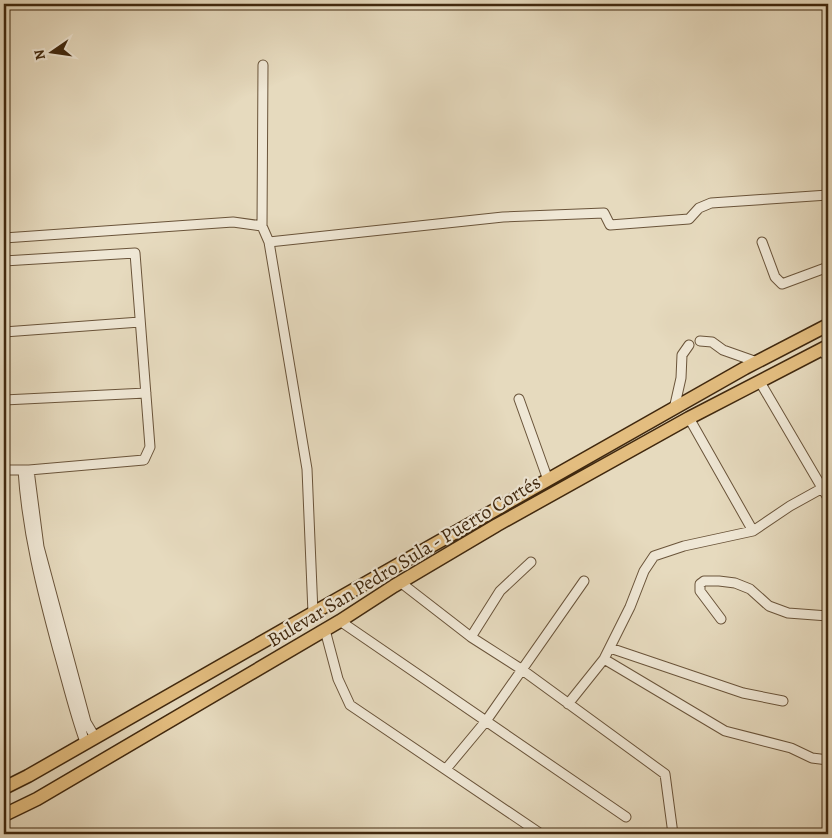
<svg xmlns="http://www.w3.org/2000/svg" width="832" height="838" font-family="Alegreya,serif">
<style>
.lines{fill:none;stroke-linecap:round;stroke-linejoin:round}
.minor-casing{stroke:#6a543a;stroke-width:11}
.highway-casing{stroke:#40280e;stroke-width:15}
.minor{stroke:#efe7d5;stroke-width:9}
.highway{stroke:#e3bd7f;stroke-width:12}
.labels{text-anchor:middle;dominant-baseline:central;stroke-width:4.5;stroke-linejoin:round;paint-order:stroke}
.street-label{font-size:20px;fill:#40280e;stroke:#efe7d5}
</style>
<rect width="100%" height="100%" fill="#e6dabe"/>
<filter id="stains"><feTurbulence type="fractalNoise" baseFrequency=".004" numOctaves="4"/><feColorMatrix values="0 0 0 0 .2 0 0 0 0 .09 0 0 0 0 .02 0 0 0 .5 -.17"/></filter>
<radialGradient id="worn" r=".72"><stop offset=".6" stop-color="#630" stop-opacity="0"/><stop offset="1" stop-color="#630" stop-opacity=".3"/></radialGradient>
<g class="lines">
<defs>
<path id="minor" d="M262 226 263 65
M4 238 233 222 262 226 269 242 307 469 313 613
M269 242 503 217 604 213 610 225 689 219 699 208 711 203 828 195
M762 242 775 277 782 284 828 267
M4 261 135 253 150 447 144 460 29 470H4
M4 332 140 322
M700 341 712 342 723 350 757 362
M822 349 828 359
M760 382 828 498
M519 399 548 480
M4 400 146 393
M674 409 681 378 682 355 689 345
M689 418 753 531
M23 470C27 532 42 591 58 650 67 681 74 712 85 742
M29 470 39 547 86 722 95 737
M400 582 471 637 521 669 665 774 673 834
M721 619 700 591V584L704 581H719L735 583 750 589 769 606 788 613 828 616
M340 621 626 817
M325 630 338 679 350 705 541 834
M471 637 500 591 531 562
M610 648 743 693 783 701
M604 659 725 731 791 748 812 758 828 760
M568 704 604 659 630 607 644 571 654 556 684 546 753 531 790 506 828 485
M446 769 486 721 584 581"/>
<path id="highway" d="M4 788 28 776 313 613 745 368 828 325
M4 815 37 799 340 621 394 586 497 525 689 418 828 346"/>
</defs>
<use href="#minor" class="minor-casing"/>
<use href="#highway" class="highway-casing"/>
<use href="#minor" class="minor"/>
<use href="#highway" class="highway"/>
</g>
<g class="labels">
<g class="street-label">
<text transform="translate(404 561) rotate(-31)">Bulevar San Pedro Sula - Puerto Cortés</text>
</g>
</g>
<rect width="832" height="838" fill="none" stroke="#e6dabe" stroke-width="20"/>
<rect x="5" y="5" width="822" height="828" fill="none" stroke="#40280e" stroke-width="2.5"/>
<rect x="10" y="10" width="812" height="818" fill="none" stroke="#40280e"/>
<g transform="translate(52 52) rotate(257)" stroke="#efe7d5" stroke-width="4" paint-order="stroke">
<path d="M0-4L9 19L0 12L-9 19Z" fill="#40280e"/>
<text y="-8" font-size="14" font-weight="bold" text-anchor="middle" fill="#40280e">N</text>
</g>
<rect width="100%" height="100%" filter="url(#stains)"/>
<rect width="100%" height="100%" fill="url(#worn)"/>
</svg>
